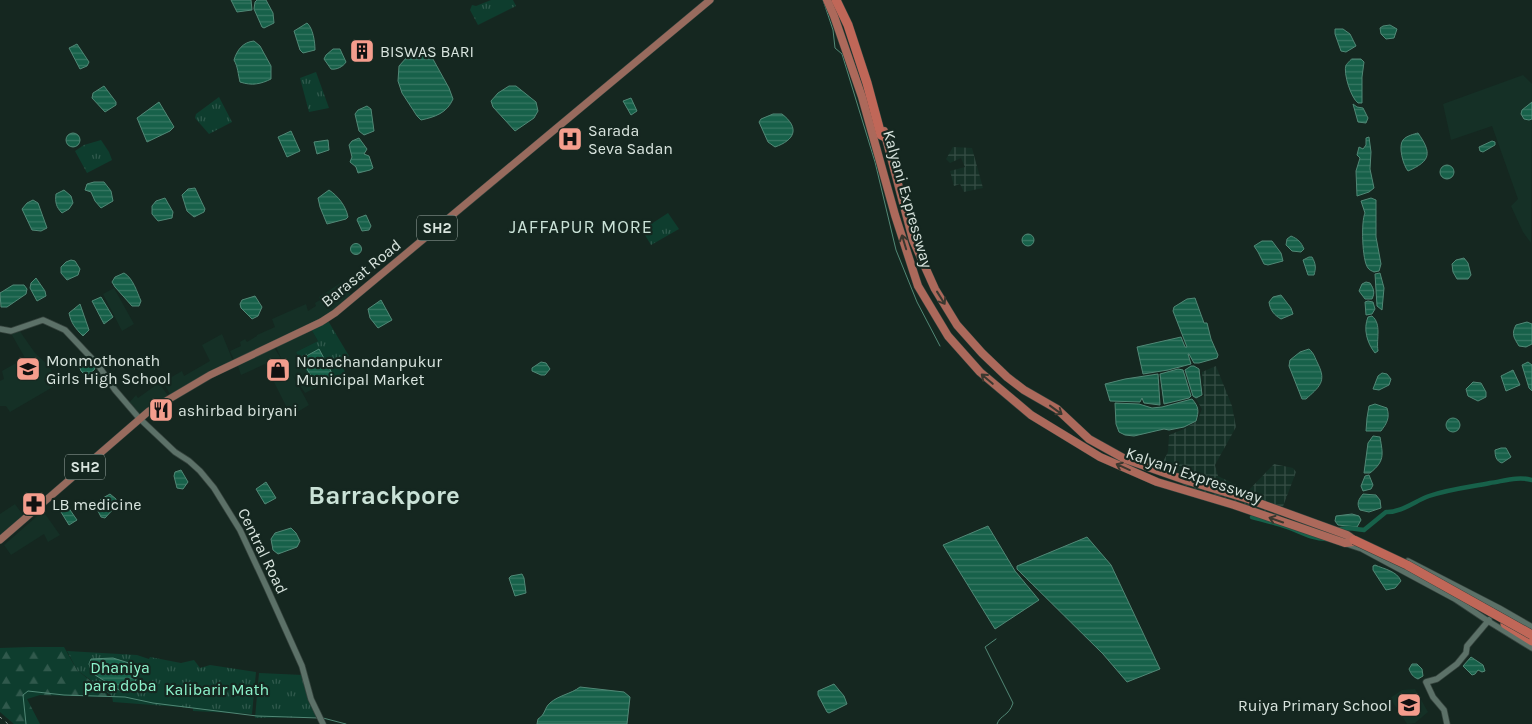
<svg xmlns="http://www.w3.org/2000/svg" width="1532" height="724" font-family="Karla,sans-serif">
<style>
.built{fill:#153026}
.industrial{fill:url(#industrial-grid)}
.forest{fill:url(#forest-firs)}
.park{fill:url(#park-tufts)}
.water{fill:url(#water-rules);stroke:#518876}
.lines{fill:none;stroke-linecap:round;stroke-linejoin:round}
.stream{stroke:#518876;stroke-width:1}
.canal{stroke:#17614a;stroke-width:4.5}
.tertiary-casing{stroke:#35433d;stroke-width:7}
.primary-casing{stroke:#35433d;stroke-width:8}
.trunk-casing{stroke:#35433d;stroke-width:9}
.motorway-casing{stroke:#35433d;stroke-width:10}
.tertiary{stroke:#5c7168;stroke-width:5.5}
.primary{stroke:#986b5e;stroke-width:7}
.trunk{stroke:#ac695b;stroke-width:8}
.motorway{stroke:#c06758;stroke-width:9}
.rail{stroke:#9daba5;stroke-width:1;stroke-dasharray:2.5 5;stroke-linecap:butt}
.motorway-bridge-casing{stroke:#35433d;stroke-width:10;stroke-linecap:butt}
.motorway-bridge{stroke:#c06758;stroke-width:9}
.oneway{stroke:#3b382f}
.labels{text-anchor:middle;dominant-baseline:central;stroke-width:4.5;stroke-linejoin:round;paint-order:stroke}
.shield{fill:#152720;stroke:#9eaba5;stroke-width:1}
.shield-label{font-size:15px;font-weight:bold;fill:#d8e4de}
.poi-label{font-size:16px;fill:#d8e4de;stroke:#152720;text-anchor:start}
.street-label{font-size:16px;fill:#d8e4de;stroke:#152720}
.park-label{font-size:16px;fill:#8ef4cd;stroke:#152720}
.neighbourhood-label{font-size:18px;letter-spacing:1px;fill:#cae2d7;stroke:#152720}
.town-label{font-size:26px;font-weight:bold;fill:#cae2d7;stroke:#152720}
</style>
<defs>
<pattern id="industrial-grid" width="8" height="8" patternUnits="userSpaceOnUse" patternTransform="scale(1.25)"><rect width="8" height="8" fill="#153026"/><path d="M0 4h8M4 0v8" fill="none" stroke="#364e45"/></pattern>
<pattern id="forest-firs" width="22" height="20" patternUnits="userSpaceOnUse" patternTransform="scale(1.25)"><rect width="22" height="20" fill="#0e3d2e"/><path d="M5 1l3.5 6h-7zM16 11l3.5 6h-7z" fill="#30594c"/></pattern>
<pattern id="park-tufts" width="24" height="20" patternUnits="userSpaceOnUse" patternTransform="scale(1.25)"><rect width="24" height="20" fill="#0e3d2e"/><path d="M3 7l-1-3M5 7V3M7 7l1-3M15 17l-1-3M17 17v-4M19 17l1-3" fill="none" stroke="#30594c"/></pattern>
<pattern id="water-rules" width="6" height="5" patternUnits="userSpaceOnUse" patternTransform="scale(1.25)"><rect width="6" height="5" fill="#17614a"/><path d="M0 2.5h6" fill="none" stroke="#387864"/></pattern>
</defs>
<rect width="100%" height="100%" fill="#152720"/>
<path class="built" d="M1523 75 1532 84 1531 243 1523 232 1511 206 1518 199 1492 126 1451 140 1443 104Z
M345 280 352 298 334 312 235 362 230 351 241 346 240 342 245 339 247 342 257 336V335L275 327 272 319 306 304 308 311 316 306 315 303 320 300 319 297Z
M114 288 134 324 122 331 103 294Z
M311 329 318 341 296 352 315 388 305 393 292 374 309 405 291 416 265 364 241 375 237 363 273 346 282 360 275 345Z
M19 330 35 353 49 366 58 384 10 412 6 406H0V381L4 379 2 371 25 358 12 335V332Z
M222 334 233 361 171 396 163 382 182 371 184 376 210 361 202 345Z
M159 383 169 397 139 416 128 404 136 395 138 398Z
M15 504 23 515 0 537V514Z
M43 511 60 535 48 542 44 534 11 555 4 545Z
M1415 689 1428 712 1415 723 1407 724 1390 698 1402 690Z"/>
<path class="industrial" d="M953 147 972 148 983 188 964 192 960 184 954 186 950 171 965 167 961 158 950 163 946 159Z
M1216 366 1232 406 1236 427 1215 465 1218 476 1248 491 1274 464 1293 468 1296 472 1279 517 1200 492 1157 473 1168 452 1169 435 1184 429 1197 421 1202 409 1196 399 1204 396 1202 372Z"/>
<path class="forest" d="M30 647H64L77 670 107 694V697L40 695 27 699 40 724H14L0 712V648Z"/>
<path class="park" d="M491 0H513L516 6 478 25 470 10 472 5 476 6Z
M316 72 329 108 309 112 300 78Z
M219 97 232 122 209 134 195 118 196 114Z
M101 140 109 152 112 160 87 173 75 151 84 145Z
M668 213 679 229 651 245 642 230Z
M327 319 349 356 340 361 345 372 315 388 296 352 318 341 311 329Z
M67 651 137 655 149 659 150 657 181 663 194 660 200 668 210 665 256 672 252 714 193 711V708L113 702 112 696 77 670Z
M259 673 303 675 318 717 255 718Z"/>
<path class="water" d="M231 0H251L252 10 237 12Z
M257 0H266L273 13 274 23 264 28 262 27 254 9 255 2Z
M307 23C313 28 315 42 315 50L303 53 300 50 294 31Z
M1390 25 1397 29 1394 38 1386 39 1381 34 1380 28 1383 26Z
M1335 29H1343L1350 34 1356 46 1346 52 1341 51 1335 34Z
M254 41 260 46 271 66V79C261 84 252 86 240 82 238 74 238 67 234 60 237 50 243 42 254 41Z
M77 44 89 62 87 66 80 69 69 48Z
M333 49H340L346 62C343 67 336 70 331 69L324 59 326 55Z
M421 52H429L449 88 453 99C447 113 435 117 421 120L417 116 402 93 398 81 399 66 407 57Z
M1352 59H1361L1364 62 1362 77V103H1358C1351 98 1343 73 1346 65 1347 64 1351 59 1352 59Z
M104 86 116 102V105L105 112 92 98 93 93Z
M509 86H516L536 102 538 111 534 118 515 131 493 107 491 101 498 93Z
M631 98 637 111 631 115 623 101Z
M159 102 174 127 170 131 147 142 137 118Z
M1532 102V119L1529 120 1524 119 1521 114 1522 110Z
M1353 104 1357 107 1363 108 1368 118 1366 123 1358 122Z
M367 106 371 109 374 131 364 135 359 131 355 114 358 110Z
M773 114H782C800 128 795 140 775 147L768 142 759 122 761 119Z
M291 131 300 151 287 157 278 137Z
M1418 133C1432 153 1431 161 1408 171 1403 165 1398 146 1403 140 1406 136 1414 134 1418 133Z
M66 140a7 7 0 1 1 14 0a7 7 0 1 1-14 0Z
M1369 137 1371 152 1370 169 1374 188 1369 192 1357 196 1356 171 1360 158 1357 155 1359 147 1363 149 1366 145V138Z
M359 138 367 149 364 154 369 156 373 168 370 170 358 173 356 167 350 162 352 157 349 145 352 141Z
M328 140 329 150 317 154 314 142Z
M1492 141 1495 142V145L1483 152 1480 151 1479 147Z
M1440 172a7 7 0 1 1 14 0a7 7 0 1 1-14 0Z
M94 182H104L111 191 113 201 101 208 95 201 91 192 85 190 87 184Z
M195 188 205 209 204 212 194 217 187 211 182 195 188 189Z
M64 190 71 196 73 203 69 209 62 213C56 207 55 202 56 194Z
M329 190C338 196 346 206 348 217L346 219 327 224 320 207 318 198Z
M165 198 173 212 172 218 158 221 152 214V206L156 201Z
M1371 198 1376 200V237L1381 264 1379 271 1374 272C1372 271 1369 270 1368 268 1362 261 1361 221 1365 213L1361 201Z
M33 200 38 203 47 228 41 231 32 230 22 209 27 203Z
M366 215 371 226 369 230 362 231 357 220 358 218Z
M1022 240a6 6 0 1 1 12 0a6 6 0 1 1-12 0Z
M1291 236C1298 239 1301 242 1304 249L1301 252 1292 251 1286 245 1287 239Z
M1262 241H1272L1281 253 1283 261 1268 265 1264 264 1258 252 1254 246Z
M350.5 249a5.5 5.5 0 1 1 11 0a5.5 5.5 0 1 1-11 0Z
M1309 257H1312C1316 264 1316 268 1314 275H1308L1303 260Z
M1464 258 1468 263 1471 275 1468 279H1457L1453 272 1452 264 1456 260Z
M71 260 75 261 80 269 78 275 67 280 61 273V267L66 262Z
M124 273C133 278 137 292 141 301L139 306H132L115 287 112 282 115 277Z
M1380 273 1384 288 1382 310 1377 306 1375 274Z
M36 278 45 291 46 296 37 301 30 288 31 283Z
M1366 282 1370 283C1374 289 1375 293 1372 299H1365L1359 291 1362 284Z
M13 285H24L27 289 26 294 7 307H1L0 293Z
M1281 295 1291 308 1293 314 1281 319C1274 315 1270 310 1269 302L1273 297Z
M255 296 262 307 258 316 252 319 241 308 240 304 242 300Z
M101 297 113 317 104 324 92 301Z
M1195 298 1204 323H1207L1211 339 1218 355 1217 358 1199 363H1194L1189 354H1188L1191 364 1168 370 1143 374 1137 347 1181 337 1185 347H1187L1173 311 1174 307 1187 299Z
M381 300 392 320 378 328 370 318 368 309Z
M1368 301 1373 302 1375 309 1372 314 1366 315 1365 302Z
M80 304 89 330 83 336C75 328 71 323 69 313Z
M1372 316C1382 324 1376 339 1378 351L1375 353C1367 343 1363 329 1368 317Z
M1527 322 1532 324V344L1526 347 1519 346C1514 338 1511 334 1516 325Z
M319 349 334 377 317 386 301 359Z
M1309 349C1314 353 1315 358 1318 364 1327 382 1319 387 1306 399H1302L1289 366 1290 360 1300 352Z
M89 358 96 366 94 370 86 376 81 371 79 365 81 362Z
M541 362 546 363 550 369 545 375H541L532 371V368Z
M1528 362 1532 365V391L1529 388 1522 365Z
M1191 366H1194L1199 369 1202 395 1196 398 1193 396 1185 370Z
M1178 369 1183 370 1191 396 1189 398 1164 404 1160 374Z
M1513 370 1520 385 1506 391 1501 376Z
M1382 373 1387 374 1391 379 1389 385 1379 390 1373 389 1378 376Z
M1158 374 1160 405 1144 403 1142 398 1140 402 1110 401 1105 384 1125 379Z
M1473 382 1481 383 1486 392V397L1478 401 1468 396 1466 389Z
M1192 399C1199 407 1199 411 1196 421L1184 427 1169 430 1164 429 1134 436 1125 435 1119 432 1116 424 1115 403 1139 404 1152 408 1162 407Z
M1375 404 1387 408C1390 418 1387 423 1381 431H1366L1367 418 1369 406Z
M1446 425a7 7 0 1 1 14 0a7 7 0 1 1-14 0Z
M1373 436 1380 437C1383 455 1385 461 1370 473H1364L1368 443Z
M1501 448H1506L1511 457 1502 463C1496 461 1495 456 1495 450Z
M181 470 188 482 183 489 177 488 174 476 175 472Z
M1369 475 1373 485 1371 489 1363 491 1361 486 1365 476Z
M266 482 276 498 265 504 256 489Z
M110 494 116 499V506L105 518 101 517 98 511 97 503 101 499Z
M1363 494 1376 495 1380 500 1381 508 1369 512 1360 510C1356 503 1359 499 1363 494Z
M68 507 77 520 69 525 61 512Z
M1352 514 1359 516 1361 520 1357 527 1338 525 1335 521 1336 516Z
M988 526 1015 571 1039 600 995 629 943 545Z
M291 528 296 533 300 541 297 547 278 554 273 550 271 539 275 533Z
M1087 537 1111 565 1160 669 1127 682 1103 654 1017 569V566Z
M1375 565C1384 569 1397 571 1401 581L1395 588 1386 590 1373 570V566Z
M522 574 524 578 526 593 515 596 509 578 511 576Z
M1471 657 1483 665 1485 671 1482 672 1478 670 1475 674 1472 675 1463 666Z
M113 658 132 664 137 674 135 684 128 690H119L92 673 89 664 91 659Z
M1412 664H1417L1422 669 1423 676 1418 679C1413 677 1411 674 1409 669Z
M834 684 844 696 847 704 829 713 827 712 818 695V691Z
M580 687 624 692 630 697 627 724H537L538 719C546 714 544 708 550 703 559 695 571 694 580 687Z"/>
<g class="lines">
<path class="stream" d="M823 0 833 30 835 48 842 54 875 162 896 250 917 302 940 346
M996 639 985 647 1013 703C1009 716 1000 715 997 724
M323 718 346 724
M26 724 23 695 28 691 64 695 125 697 153 703 257 716 319 718"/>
<path class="canal" d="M1252 517C1263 520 1276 523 1287 527 1301 532 1312 539 1326 539 1337 525 1348 528 1364 530L1386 512C1401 513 1415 501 1429 496 1449 489 1470 487 1490 483 1504 481 1518 476 1532 480"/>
<defs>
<path id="tertiary" d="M0 329 11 331 43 320 65 330 98 365 115 390 139 418 175 452 189 461 200 471 214 488 240 530 267 588 302 666 311 699 323 724
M1347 544 1362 549 1455 599 1488 621 1532 648
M1408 561 1499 608 1532 627
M1447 724 1444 710 1433 697 1426 682 1437 679 1457 664 1466 653 1467 646 1489 620"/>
<path id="primary" d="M0 540 149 411 210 375 321 322 335 313 710 0"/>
<path id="trunk" d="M827 0 834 16 862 97 895 215 918 286 948 336 980 372 1031 415 1100 457 1157 482 1234 505 1345 543 1354 542
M884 131 913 240 935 289 957 325 982 353 1007 377 1024 390 1057 409 1089 439 1125 459 1185 480 1248 499 1347 535 1354 540"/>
<path id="motorway" d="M836 0 848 25 867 83 881 135 885 137
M1505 624 1532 641"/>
</defs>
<use href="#tertiary" class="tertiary-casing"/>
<use href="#primary" class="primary-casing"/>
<use href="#trunk" class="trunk-casing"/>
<use href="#motorway" class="motorway-casing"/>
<use href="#tertiary" class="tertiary"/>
<use href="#primary" class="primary"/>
<use href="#trunk" class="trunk"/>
<use href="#motorway" class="motorway"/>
<path class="rail" d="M0 717 8 724"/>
<defs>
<path id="motorway-bridge" d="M1354 540 1407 565 1532 635"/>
</defs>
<use href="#motorway-bridge" class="motorway-bridge-casing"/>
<use href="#motorway-bridge" class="motorway-bridge"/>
</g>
<defs><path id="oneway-shaft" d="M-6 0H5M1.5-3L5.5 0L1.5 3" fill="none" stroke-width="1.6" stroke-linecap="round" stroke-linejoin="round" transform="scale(1.25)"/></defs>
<g class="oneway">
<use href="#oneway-shaft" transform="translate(904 242) rotate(-107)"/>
<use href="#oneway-shaft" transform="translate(941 298) rotate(58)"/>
<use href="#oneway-shaft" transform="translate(987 379) rotate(-140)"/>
<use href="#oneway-shaft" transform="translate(1056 410) rotate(36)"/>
<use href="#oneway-shaft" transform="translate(1123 467) rotate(-156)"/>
<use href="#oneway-shaft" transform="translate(1276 520) rotate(-161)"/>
</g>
<defs>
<symbol id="building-square" viewBox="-11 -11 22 22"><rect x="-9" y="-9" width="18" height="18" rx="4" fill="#f49d8d" stroke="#152720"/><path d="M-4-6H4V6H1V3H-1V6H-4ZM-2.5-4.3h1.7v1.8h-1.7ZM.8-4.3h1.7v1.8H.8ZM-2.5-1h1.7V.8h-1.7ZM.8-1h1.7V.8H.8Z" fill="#111"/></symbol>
<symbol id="hospital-square" viewBox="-11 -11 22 22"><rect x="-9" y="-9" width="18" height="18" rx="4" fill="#f49d8d" stroke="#152720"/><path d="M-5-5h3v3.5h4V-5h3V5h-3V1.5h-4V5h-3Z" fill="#111"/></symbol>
<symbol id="school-square" viewBox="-11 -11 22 22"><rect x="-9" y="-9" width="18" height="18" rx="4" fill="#f49d8d" stroke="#152720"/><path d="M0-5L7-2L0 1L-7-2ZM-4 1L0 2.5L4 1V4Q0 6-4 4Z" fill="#111"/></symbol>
<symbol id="shop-square" viewBox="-11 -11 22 22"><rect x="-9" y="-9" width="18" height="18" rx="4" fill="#f49d8d" stroke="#152720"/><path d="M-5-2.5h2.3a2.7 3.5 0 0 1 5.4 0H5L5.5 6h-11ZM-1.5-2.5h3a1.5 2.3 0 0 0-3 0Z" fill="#111"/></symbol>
<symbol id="restaurant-square" viewBox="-11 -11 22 22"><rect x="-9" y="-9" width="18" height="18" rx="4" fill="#f49d8d" stroke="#152720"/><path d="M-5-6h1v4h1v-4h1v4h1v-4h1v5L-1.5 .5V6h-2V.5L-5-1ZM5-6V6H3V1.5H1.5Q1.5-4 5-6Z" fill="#111"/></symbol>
<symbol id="pharmacy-square" viewBox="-11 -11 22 22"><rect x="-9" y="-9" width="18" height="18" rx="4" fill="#f49d8d" stroke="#152720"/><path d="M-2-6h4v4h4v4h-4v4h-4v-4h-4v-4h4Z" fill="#111"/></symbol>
</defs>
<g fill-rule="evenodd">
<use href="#building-square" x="348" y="37" width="28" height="28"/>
<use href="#hospital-square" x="556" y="125" width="28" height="28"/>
<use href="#school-square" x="14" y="355" width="28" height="28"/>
<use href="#shop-square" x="264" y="356" width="28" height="28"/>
<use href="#restaurant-square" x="147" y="396" width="28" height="28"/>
<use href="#pharmacy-square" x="20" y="490" width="28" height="28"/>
<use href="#school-square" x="1395" y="691" width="28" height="28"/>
</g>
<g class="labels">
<g class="shield">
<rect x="417" y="215.5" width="40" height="25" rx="4"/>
<rect x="65" y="454.5" width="40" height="25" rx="4"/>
</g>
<g class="shield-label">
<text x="437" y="228">SH2</text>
<text x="85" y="467">SH2</text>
</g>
<g class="poi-label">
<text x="380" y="51">BISWAS BARI</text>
<text x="588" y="130">Sarada<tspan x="588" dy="18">Seva Sadan</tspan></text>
<text x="46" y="360">Monmothonath<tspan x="46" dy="18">Girls High School</tspan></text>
<text x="296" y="361">Nonachandanpukur<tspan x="296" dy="18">Municipal Market</tspan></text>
<text x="178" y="410">ashirbad biryani</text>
<text x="52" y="504">LB medicine</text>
<text x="1392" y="705" text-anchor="end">Ruiya Primary School</text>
</g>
<g class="street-label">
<text transform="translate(908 199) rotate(74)">Kalyani Expressway</text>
<text transform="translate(361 273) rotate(-39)">Barasat Road</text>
<text transform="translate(1194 475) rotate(19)">Kalyani Expressway</text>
<text transform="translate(263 551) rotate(64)">Central Road</text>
</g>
<g class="park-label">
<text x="120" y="667">Dhaniya<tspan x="120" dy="18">para doba</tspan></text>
<text x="217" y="689">Kalibarir Math</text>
</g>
<g class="neighbourhood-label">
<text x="581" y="227">JAFFAPUR MORE</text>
</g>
<g class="town-label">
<text x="384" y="495">Barrackpore</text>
</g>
</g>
</svg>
